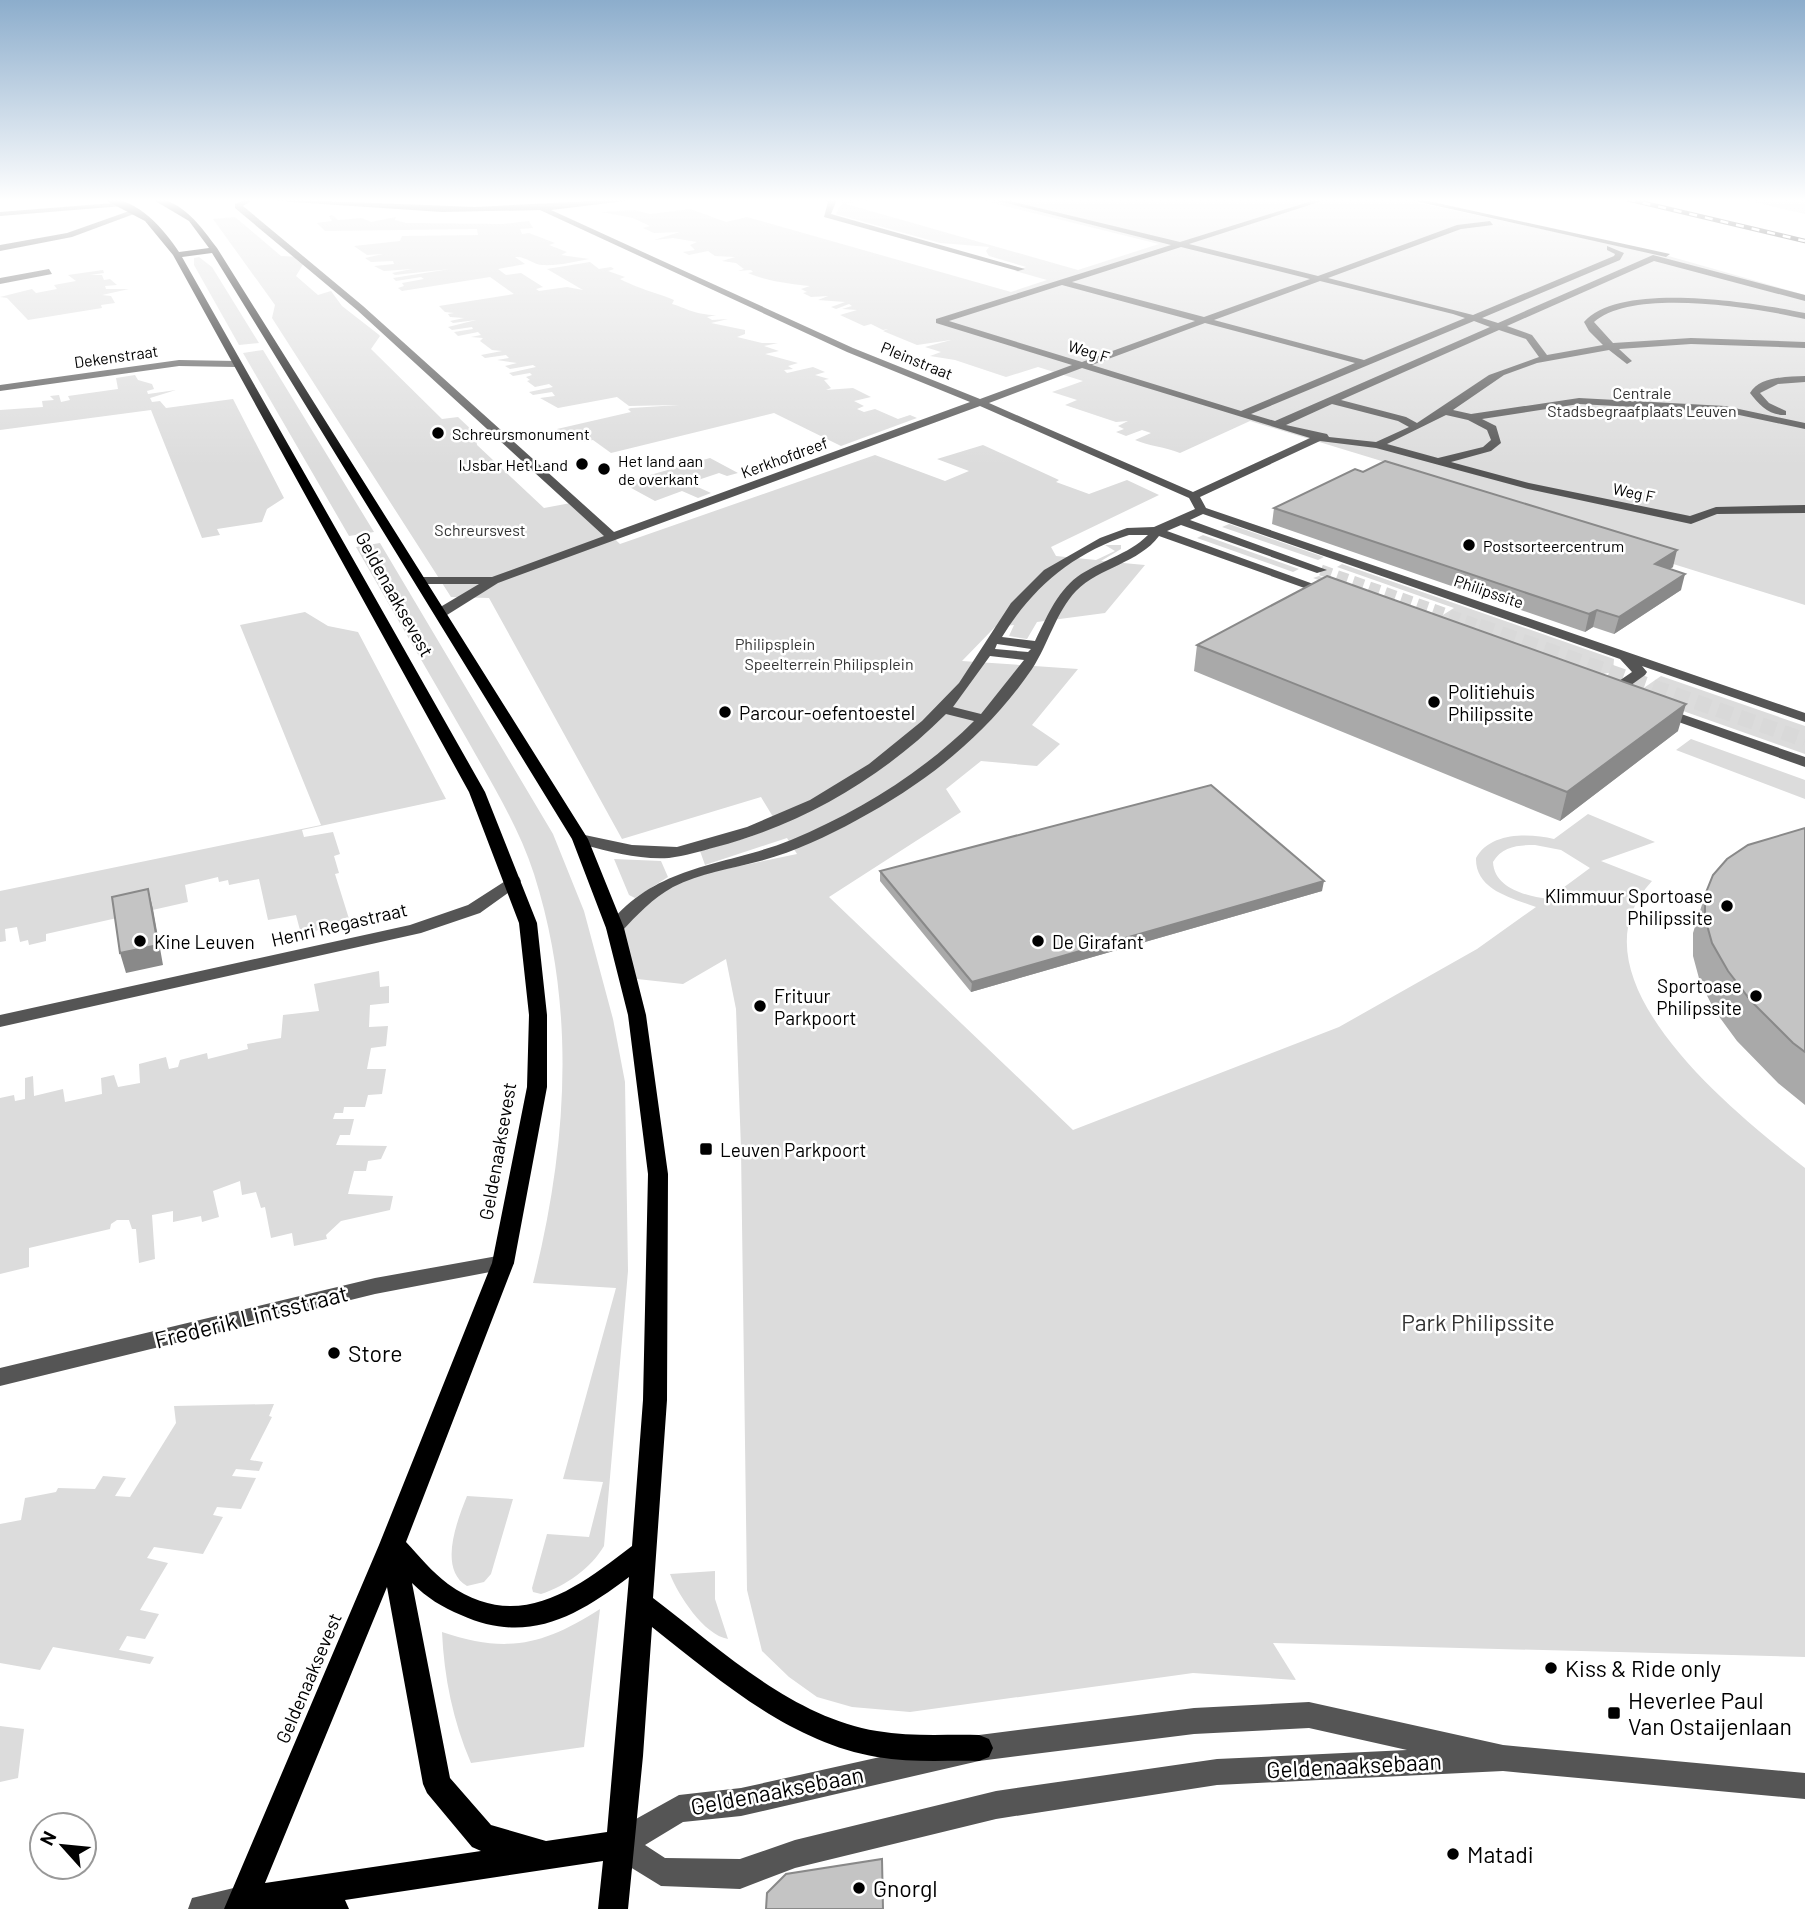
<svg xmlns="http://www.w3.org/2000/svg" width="1805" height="1909" font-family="Barlow,sans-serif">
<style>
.green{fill:#dcdcdc;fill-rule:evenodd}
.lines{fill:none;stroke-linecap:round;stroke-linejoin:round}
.minor-tunnel-far1{stroke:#d9d9d9;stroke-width:11;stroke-dasharray:11 6;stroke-linecap:butt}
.minor-tunnel{stroke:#d9d9d9;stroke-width:15;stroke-dasharray:15 8;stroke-linecap:butt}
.minor{fill:#555;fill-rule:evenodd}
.major{fill:#000;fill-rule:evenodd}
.rail-casing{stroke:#000;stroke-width:4.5}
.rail{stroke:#fff;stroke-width:2.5;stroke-dasharray:8;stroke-linecap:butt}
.wall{fill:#a9a9a9}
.shaded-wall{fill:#898989}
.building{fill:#c4c4c4;stroke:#898989;stroke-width:2}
.poi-dot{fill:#000;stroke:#fff;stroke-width:2.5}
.labels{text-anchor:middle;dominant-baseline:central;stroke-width:5;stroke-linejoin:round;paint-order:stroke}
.far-street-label{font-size:16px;fill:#000;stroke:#fff}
.far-park-label{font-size:16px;fill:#333;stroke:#fff}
.far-poi-label{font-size:16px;fill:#000;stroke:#fff;text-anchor:start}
.street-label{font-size:19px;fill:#000;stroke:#fff}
.poi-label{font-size:19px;fill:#000;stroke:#fff;text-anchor:start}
.near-street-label{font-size:23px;fill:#000;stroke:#fff}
.near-park-label{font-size:23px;fill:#333;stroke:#fff}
.near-poi-label{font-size:23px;fill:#000;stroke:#fff;text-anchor:start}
</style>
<rect width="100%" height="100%" fill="#fff"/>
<path class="green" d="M840 199H877L846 204 1078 270 1159 244 976 199H1400L1665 255 1805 295V605L1384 474 1398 466 1250 421 1180 453C1165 447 1149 446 1135 440L1151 433 1142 430 1126 436 1116 432 1124 429 1118 426 1128 421 1116 422 1065 405 1077 400 1052 392 1083 381 1038 367 1006 377 955 360 930 356 941 352 925 347 951 340 917 345 883 331 888 329 883 330 871 324 864 326 840 315 857 310 842 309 852 306 849 304 836 309 831 307 845 302 818 300 828 296 811 297 803 293 807 292 801 289 810 286C790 284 766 281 748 273L753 272 751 270 738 271 744 269 736 263 722 261 735 257 715 256 708 251 689 255 683 252 695 250 690 245 697 242 673 238 654 240 680 232 654 233 643 228 650 226 633 218 601 212 635 210 650 214 690 209 726 222 747 217 1011 292 1047 280 1015 271 1026 267 989 256 986 251 989 247 940 243 836 214 843 201Z
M1741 199H1805V214Z
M332 215 338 220 362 218 371 222 396 217 395 220 406 223 503 224 529 221 533 228 520 229 522 234 529 233 555 243 549 245 567 252 561 255 589 259C574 262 558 266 542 265 532 264 526 256 515 257L525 264 498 269 506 275 521 273 543 287 536 289 539 291 567 287 583 290 547 269 590 262 599 269 611 267 614 269 608 271 625 277 620 279C644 291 655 292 674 300L672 304C686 308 695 315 716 315L707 317 712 320 728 319 711 323 745 330V334L737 337 762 343H778L764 346 779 351 765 354 798 363 788 366 793 369 784 370 787 373 813 367 825 372 815 375 829 379 824 380 831 388 826 390 853 388 871 397 854 401 864 406 857 409 864 412 875 409 898 419 910 415 917 418 841 446 774 413 611 453 593 440 582 442 574 437 568 439 557 429 631 412 628 409 631 408 679 405 629 406 617 397 558 408 540 398 555 396 552 392 533 395 529 392 553 387 549 384 535 387 527 381 530 380 526 377 532 375 530 373 513 376 509 373 536 367 533 365 510 369 505 366 517 363 497 360 509 358 506 355 485 358 481 355 502 351 492 350 480 341 483 338 471 337 481 335 478 332 458 336 454 332 473 329 472 327 452 330 448 327 476 320 453 323 450 321 464 318 450 317 448 314 454 313 445 312 439 306 514 294 490 277 402 291 398 288 404 286 402 283 424 279 421 277 396 281 393 278 450 269 395 275 392 273 412 269 384 271 374 266 394 264 393 261 371 262 365 258 383 254 367 255 354 246 400 241 402 236 478 235 477 229 325 231 317 223 332 221 329 216Z
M235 217 281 256 300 257 305 261 296 276 318 295 331 291 342 306 378 334 380 336 371 349 442 419 458 417 475 433 477 445 544 508 576 502 620 544 875 455 945 481 969 471 937 459 983 445 1059 480 1056 482 1089 494 1127 480 1159 495 1051 547 1056 556 1096 560 1115 551 1105 545H1121V549L1101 561 1145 565 1105 613 1037 622 1027 639 1009 636 1014 625 995 627 962 661 1078 669 1032 725 1060 744 1037 766 981 761 946 789 961 812 829 897 1073 1130 1339 1027 1477 949 1536 907C1512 898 1475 890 1476 858 1490 832 1529 833 1554 839L1588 814 1655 842 1601 861 1652 881C1562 977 1737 1115 1805 1168V1657L1273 1643 1296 1680 1193 1673 910 1712 852 1707 817 1697 789 1677 762 1651 747 1590 741 1149 736 1009 726 959 683 984 628 978 615 928 677 879 797 854 787 838 705 865 700 851 750 837 778 825 761 797 622 839 489 598 451 597 272 318 275 305 213 219ZM1535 845 1561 850 1590 868 1548 899C1526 896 1494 888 1493 862 1502 846 1519 845 1535 845Z
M199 257 212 267 259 343 239 345 194 265V258Z
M103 270 104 273 90 275H102L104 280 110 279 117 285 105 286 106 289H129L102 295 111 296 115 303 101 305 102 308 28 320 7 298 0 297 32 289 36 293 57 289 54 285 76 281 68 275Z
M263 350 374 532 349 536 243 353Z
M135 375 138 380 152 384 154 389 147 391 148 394 176 390 150 398 152 402 160 401 166 408 233 399 284 498 267 509 262 522 217 529 220 535 202 538 151 410 0 430V410L43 407 42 401 54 400 50 396 59 395 61 402 70 400 68 396 118 389 116 378Z
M710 458 738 473 727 476 719 473 689 483 711 493 698 498 682 491 655 501 622 483Z
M1229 524 1324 557 1318 560 1222 527Z
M1203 535 1299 569 1293 572 1197 538Z
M380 543 553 834 584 911 613 1019 625 1082 628 1271 604 1546C591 1568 566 1586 541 1594L533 1592 532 1588 547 1534 589 1537 603 1482 563 1479 616 1288 533 1283C567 1148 577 1009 534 874 519 827 492 784 468 741 431 676 393 612 356 547Z
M1342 564 1614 659 1613 672 1589 677 1313 578 1319 576 1438 618 1454 608 1337 567Z
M305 612 328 626 358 632 446 799 302 830 304 837 333 832 340 854 334 856 339 873 335 874 350 922 368 919 301 934 296 915 268 920 259 879 229 885 228 880 219 882 218 877 185 885 188 902 46 934V941L29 945 28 940 20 942 17 927 5 929 6 941 0 942V891L321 825 240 625Z
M1661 676 1805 726V754L1635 694Z
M1691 739 1805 780V799L1676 750Z
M614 859 661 861 668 877 635 898 629 895Z
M379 971 380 987 389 986V1003L370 1005 369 1027 388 1026 386 1046 371 1048 367 1069H386L382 1094 368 1095 365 1107H344L343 1113H335L333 1119H354L350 1135H340L336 1145 387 1146 381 1159 368 1161 366 1171H354L348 1194 393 1196 390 1210 341 1221 326 1235 327 1239 294 1246 292 1233 271 1238 265 1207 261 1208 256 1192 242 1195 240 1181 213 1191 219 1217 202 1222 201 1216 173 1222V1211L152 1215 155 1259 139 1263 136 1229H132L129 1220H117L111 1224 110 1229 29 1248V1267L0 1274V1098L14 1095 15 1101 25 1099V1078L33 1076 34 1096 63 1089 65 1102 102 1094 101 1078 114 1075 118 1087 140 1083 139 1064 166 1057 169 1069 178 1067 180 1060 207 1053 208 1059 248 1049 247 1044 281 1038 283 1015 319 1011 314 984Z
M274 1404 269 1416 272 1417 250 1460 263 1462 259 1471 236 1469 232 1476 256 1478 241 1509 217 1507 213 1515 223 1517 203 1554 154 1547 147 1558 168 1563 140 1610 159 1614 145 1639 127 1636 119 1650 154 1657 150 1664 53 1647 40 1670 0 1663V1524L21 1520 25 1498 56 1492 58 1488 95 1489 103 1476 126 1478 115 1496 130 1497 176 1423 174 1406Z
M467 1496 513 1499 491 1574 484 1582 467 1586C438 1569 457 1521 467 1496Z
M715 1571V1599L728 1639C704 1635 678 1595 670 1574Z
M600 1609 584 1747 471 1763C453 1721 444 1677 442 1632 507 1654 544 1645 600 1609Z
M0 1726 24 1729 18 1778 0 1782Z"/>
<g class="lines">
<path class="minor-tunnel-far1" d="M1321 570 1484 627"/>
<path class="minor-tunnel" d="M1479 626 1805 740"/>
<path class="minor" d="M246 199H255L243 206 363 306 614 532 970 402 847 352 540 210 442 212 278 201 274 199 475 207 629 199 625 201 551 210 853 348 980 399 1072 365 936 323V319L1171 245 990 199H1002L1180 242 1318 199H1328L1189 244 1318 276 1457 225 1490 221 1493 225 1461 229 1328 278 1473 315 1614 256 1615 254 1607 250V246L1624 253 1620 260 1482 318 1498 323 1653 255 1805 295V301L1654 261 1507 326 1532 335 1547 355 1603 345 1589 331 1584 322C1620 280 1757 303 1805 313V319C1758 308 1632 287 1594 322L1613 343 1691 338 1805 342V348L1691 344 1619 349 1632 361 1627 364 1609 350 1537 363 1504 375 1453 410 1471 414 1579 398 1725 406 1805 423V429L1725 412 1579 404 1482 419 1496 426 1501 443 1491 451 1451 462 1529 483 1690 516 1716 507 1805 505V513L1717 514 1691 524 1528 489 1376 448 1320 441 1200 497 1206 508 1805 713V722L1642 666 1647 672 1645 675 1627 688 1598 687V681H1619L1632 672 1620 659 1203 514 1190 520 1327 570 1317 573 1181 525 1167 531 1338 593 1327 596 1159 536C1139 563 1100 567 1076 591 1056 612 1048 645 1032 669 987 735 926 783 857 820 826 837 794 852 760 861 731 869 700 873 673 887 653 898 637 915 621 932H609L606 928C654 864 724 867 791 840 858 812 922 773 974 721L946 714C882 778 803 824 716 847 701 851 685 856 669 858 641 860 611 852 584 845L572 839 574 836 580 834 632 845 677 847 747 827 810 800 869 764 922 721 959 683 1011 603 1044 570 1100 538 1127 528 1154 527 1195 509 1189 498 980 406 498 583 447 615H437V609L479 584H420L414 580 416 577H492L604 536 357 310 235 208V204ZM1181 247 1310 279 1204 317 1072 282ZM1320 281 1453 314 1465 318 1364 360 1214 320ZM1062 285 1195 321 1082 362 949 321ZM1474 321 1490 327 1275 421 1251 414ZM1205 323 1355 363 1241 411 1092 365ZM1499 330 1526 339 1539 357 1489 375 1417 423 1406 417 1341 400ZM1082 368 1310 438 1193 492 989 403ZM1332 404 1398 421 1409 427 1376 442 1329 437 1327 434 1286 425ZM1446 415 1468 420 1487 430 1491 440 1483 447 1438 458 1387 444ZM1129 535H1148C1128 555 1099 561 1077 577 1056 593 1046 619 1035 641L1002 637C1032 588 1073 553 1129 535ZM997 644 1031 649 1028 652 995 649ZM990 656 1024 660 981 714 953 707Z
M825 199H833L836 202 831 214 1025 269 1018 271 824 217 828 202Z
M1406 199H1419L1670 254 1666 257Z
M126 202 123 206 0 216V212Z
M135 209 142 211 72 237 0 251V245L67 233Z
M49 269 52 274 0 284V278Z
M179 360 236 361 241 364 236 367 179 366 0 391V385Z
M1805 376V382L1778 384 1760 393 1769 403 1786 411V415C1770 416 1759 405 1750 393 1760 376 1787 377 1805 376Z
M1661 707 1805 757V767L1656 714V708Z
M513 876 519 877 521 881 519 885 480 913 421 933 0 1027V1015L410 925 468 905Z
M503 1255 511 1258 514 1263 511 1268 375 1294 0 1386V1368L375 1278Z
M1309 1702 1503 1745 1805 1773V1799L1503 1771 1217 1785 996 1819 795 1868 740 1889 661 1886 609 1854 604 1844 609 1834 679 1795 741 1788 979 1735 1194 1708ZM1309 1728 1407 1750 1217 1759 996 1791 795 1840 740 1859 665 1858 645 1845 683 1822 741 1816 979 1761 1194 1734Z
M242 1886 253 1890 257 1901 254 1909H188L192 1898Z"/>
<path class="major" d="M103 199C136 196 163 228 179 252L209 248 189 221 152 199C181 197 202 228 217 248L588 839 624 928 646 1015 668 1174 667 1400 653 1598C720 1649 792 1717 877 1731 911 1737 945 1734 979 1735L989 1739 993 1748 989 1757 979 1761C945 1760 911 1763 877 1757 790 1742 719 1680 652 1627L643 1756 628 1909H598L603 1861 345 1900 349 1909H224L379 1545 492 1263 527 1087 529 1015 519 923 469 792 173 255 145 221ZM212 253 572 839 606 928 628 1015 648 1174 643 1400 632 1546C576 1589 518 1634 448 1584 432 1572 419 1556 406 1542L514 1263 547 1087V1015L537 923 485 792 182 257ZM629 1577 607 1832 546 1841 491 1825 450 1778 412 1583C427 1598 442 1607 461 1615 527 1645 576 1617 629 1577ZM387 1587 423 1784 427 1793 472 1847 481 1851 265 1883Z"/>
<defs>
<path id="rail" d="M1627 199 1805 241"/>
</defs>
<use href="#rail" class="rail-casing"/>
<use href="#rail" class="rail"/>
</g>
<path class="wall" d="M1274 508 1673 567 1669 569 1681 590 1614 634 1593 627 1585 632 1272 524Z
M1197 645 1678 731 1560 821 1194 671Z
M1805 828V1105L1778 1083 1737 1041 1715 1011 1700 982 1693 956V933L1705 895Z
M880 871 1322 891 971 992 880 881Z"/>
<path class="shaded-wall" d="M1677 550 1673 567 1651 581 1655 564Z
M1685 574 1681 590 1614 634 1619 617Z
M1597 610 1593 627 1585 632 1589 614Z
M1686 704 1678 731 1560 821 1567 792Z
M1324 881 1322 891 971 992 972 982Z
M148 889 153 909 163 965 126 973 120 953Z"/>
<path class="building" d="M1385 461 1677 550 1655 564 1685 574 1619 617 1597 610 1589 614 1274 508 1355 469 1363 472Z
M1327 576 1686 704 1567 792 1197 645Z
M1211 785 1324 881 972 982 880 871Z
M1805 828V1052L1793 1043 1751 1001 1728 971 1712 943 1705 918V895L1713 875 1727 859 1748 845Z
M148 889 158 945 120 953 112 897Z
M882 1859 883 1909H766L767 1893 786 1874Z"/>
<linearGradient id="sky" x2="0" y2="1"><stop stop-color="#8cadcc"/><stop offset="0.43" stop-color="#fff"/><stop offset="1" stop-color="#fff" stop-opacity="0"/></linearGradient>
<rect width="1805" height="466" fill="url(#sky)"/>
<g class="poi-dot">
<circle cx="438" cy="433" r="7"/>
<circle cx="582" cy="464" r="7"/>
<circle cx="604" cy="469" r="7"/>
<circle cx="1469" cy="545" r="7"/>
<circle cx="1434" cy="702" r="7"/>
<circle cx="725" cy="712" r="7"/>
<circle cx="1727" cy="906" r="7"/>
<circle cx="140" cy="941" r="7"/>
<circle cx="1038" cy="941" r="7"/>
<circle cx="1756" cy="996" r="7"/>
<circle cx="760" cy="1006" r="7"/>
<rect x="699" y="1142" width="14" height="14" rx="3.5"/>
<circle cx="334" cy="1353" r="7"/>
<circle cx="1551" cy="1668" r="7"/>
<rect x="1607" y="1706" width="14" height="14" rx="3.5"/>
<circle cx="1453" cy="1854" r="7"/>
<circle cx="859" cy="1888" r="7"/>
</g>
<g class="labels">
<g class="far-street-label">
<text transform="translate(1089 351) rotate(17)">Weg F</text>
<text transform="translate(116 356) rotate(-8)">Dekenstraat</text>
<text transform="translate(917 360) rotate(22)">Pleinstraat</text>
<text transform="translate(784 457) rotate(-20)">Kerkhofdreef</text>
<text transform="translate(1634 492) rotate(12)">Weg F</text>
<text transform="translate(1489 591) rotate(19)">Philipssite</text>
</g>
<g class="far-park-label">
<text x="1642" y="392">Centrale<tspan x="1642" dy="18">Stadsbegraafplaats Leuven</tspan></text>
<text x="480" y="529">Schreursvest</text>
<text x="775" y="643">Philipsplein</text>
<text x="829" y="663">Speelterrein Philipsplein</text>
</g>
<g class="far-poi-label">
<text x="452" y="433">Schreursmonument</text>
<text x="618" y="460">Het land aan<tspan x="618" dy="18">de overkant</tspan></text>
<text x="568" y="464" text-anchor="end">IJsbar Het Land</text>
<text x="1483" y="545">Postsorteercentrum</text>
</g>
<g class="street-label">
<text transform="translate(395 594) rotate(61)">Geldenaaksevest</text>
<text transform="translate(339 924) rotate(-13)">Henri Regastraat</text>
<text transform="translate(497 1151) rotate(-80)">Geldenaaksevest</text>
<text transform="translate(308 1678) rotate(-67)">Geldenaaksevest</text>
</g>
<g class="poi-label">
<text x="1448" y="691">Politiehuis<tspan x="1448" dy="22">Philipssite</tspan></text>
<text x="739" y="712">Parcour-oefentoestel</text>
<text x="1713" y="895" text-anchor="end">Klimmuur Sportoase<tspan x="1713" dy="22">Philipssite</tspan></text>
<text x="154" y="941">Kine Leuven</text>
<text x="1052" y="941">De Girafant</text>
<text x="1742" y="985" text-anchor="end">Sportoase<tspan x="1742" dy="22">Philipssite</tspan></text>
<text x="774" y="995">Frituur<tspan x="774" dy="22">Parkpoort</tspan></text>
<text x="720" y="1149">Leuven Parkpoort</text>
</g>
<g class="near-street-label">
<text transform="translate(251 1316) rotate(-14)">Frederik Lintsstraat</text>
<text transform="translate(1354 1765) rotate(-3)">Geldenaaksebaan</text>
<text transform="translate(777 1790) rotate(-11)">Geldenaaksebaan</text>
</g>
<g class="near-park-label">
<text x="1478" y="1322">Park Philipssite</text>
</g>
<g class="near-poi-label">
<text x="348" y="1353">Store</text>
<text x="1565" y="1668">Kiss &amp; Ride only</text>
<text x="1628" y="1700">Heverlee Paul<tspan x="1628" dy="26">Van Ostaijenlaan</tspan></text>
<text x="1467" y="1854">Matadi</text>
<text x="873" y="1888">Gnorgl</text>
</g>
</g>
<g transform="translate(63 1846) rotate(297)"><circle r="33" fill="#ffffff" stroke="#999999" stroke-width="2"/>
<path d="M0-5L12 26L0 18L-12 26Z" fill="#000000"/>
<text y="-10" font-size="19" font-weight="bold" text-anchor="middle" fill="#000000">N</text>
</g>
</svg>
